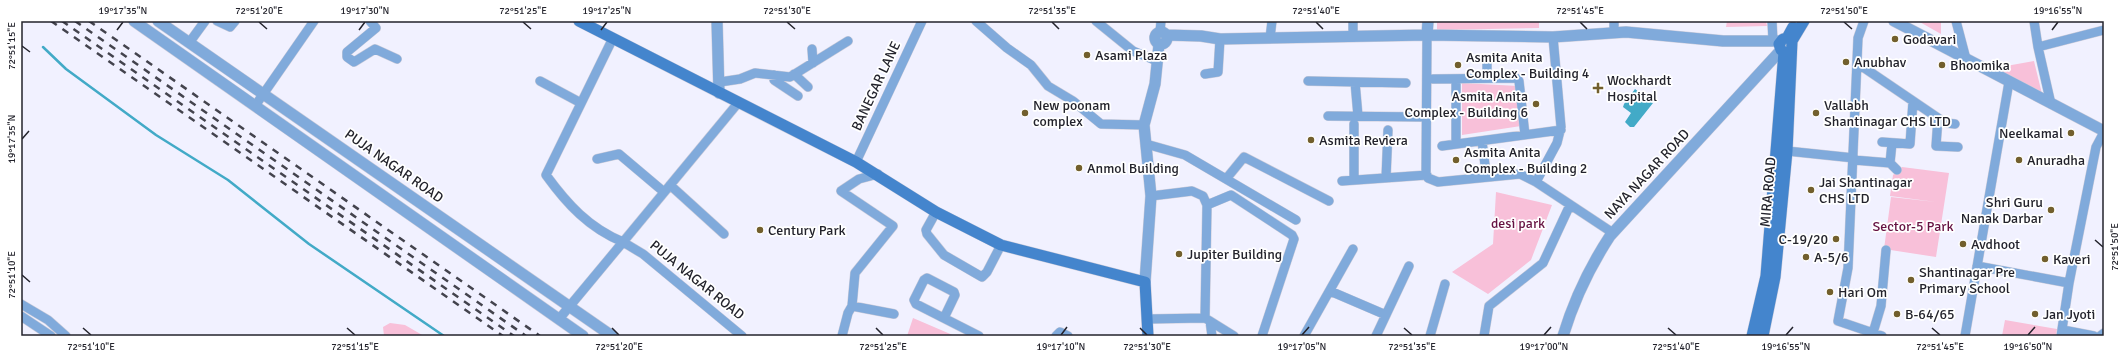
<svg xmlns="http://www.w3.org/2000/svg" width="2125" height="357" font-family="Signika,sans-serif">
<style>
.green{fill:#f8c0d9}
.water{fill:#42aac7}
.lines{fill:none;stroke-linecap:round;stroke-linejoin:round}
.stream{stroke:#42aac7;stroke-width:2.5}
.minor-casing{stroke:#ccccd9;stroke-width:10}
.tertiary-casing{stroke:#ccccd9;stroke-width:12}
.secondary-casing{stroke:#ccccd9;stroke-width:12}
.minor{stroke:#80aadb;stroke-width:9}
.tertiary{stroke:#80aadb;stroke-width:11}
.secondary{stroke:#4485cd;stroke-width:11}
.rail{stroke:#43434d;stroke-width:2.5;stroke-dasharray:7 7;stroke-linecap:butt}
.ticks{fill:none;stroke:#23232c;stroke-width:1.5}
.poi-dot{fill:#725f2d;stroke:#fff;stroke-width:1.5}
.labels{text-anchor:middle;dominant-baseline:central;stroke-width:3.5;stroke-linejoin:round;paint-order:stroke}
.poi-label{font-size:14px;fill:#23232c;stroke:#fff;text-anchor:start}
.street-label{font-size:14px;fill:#23232c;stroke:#fff}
.park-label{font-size:14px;fill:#661242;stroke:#fff}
.neatline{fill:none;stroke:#23232c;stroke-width:1.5}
.ticks-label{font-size:10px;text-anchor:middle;fill:#23232c}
</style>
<rect width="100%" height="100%" fill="#f1f1ff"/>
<path class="green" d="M1437 21H1539V28L1437 30Z
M1727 21H1766L1767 26 1726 27Z
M1918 21H1941V34Z
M2034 61 2042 94 1995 68Z
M1462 83 1518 86 1521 126 1462 135Z
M1902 167 1949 173 1936 257 1884 249 1891 197 1936 202 1890 196 1893 175Z
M1496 192 1552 205 1531 260 1488 294 1452 272 1493 244Z
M913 318 955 336H907Z
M2005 320 2057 329 2056 336H2002Z
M390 323 405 325 424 336H384L383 327Z"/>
<path class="water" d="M1635 89 1653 103 1634 127H1630L1625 122 1631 113 1623 107 1624 104Z"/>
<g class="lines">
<path class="stream" d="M43 47 66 69 156 135 228 180 309 244 444 336"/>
<defs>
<path id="minor" d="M217 21 230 27 235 21
M370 21 376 28 347 52V57L354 62 375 49 397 59
M976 21 1007 48 1031 65 1048 86 1073 101 1101 124 1144 125
M1096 21 1133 51 1157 61
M1614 21V32
M1772 21 1773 41
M1864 21 1858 38 1848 268 1838 321 1882 336
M1956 21 1966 59
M2034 21 2038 47
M1160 32 1161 21
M1427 35 1426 173 1428 178 1438 182 1520 174 1536 182 1613 233
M1353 37V21
M1270 38 1272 21
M189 43 205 21
M812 49 813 63
M1857 63 1938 118 1946 123 1955 124
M794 74 808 87
M1205 74 1218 72 1220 39
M774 75V80L798 96
M1487 78V59
M1433 79 1516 78 1519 81 1525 135
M1456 79V144
M540 81 581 103
M1308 81 1406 83
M720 82 740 79 755 73 790 77 848 41
M1355 82 1358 116
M738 103 623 242 643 254 742 336
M2051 104 2038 47 2104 30
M255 106 314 21
M1328 116 1425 117
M1938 118 1936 146 1958 147
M1354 124V180
M1482 141 1485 165
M1882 142 1910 144 1913 101
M1146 144 1185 155 1296 220
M1442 146 1561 130
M1787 151 1854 158
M597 159 619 154 664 192
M1854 160 1890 163 1897 170
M856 162 922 21
M1890 163 1892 143
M1386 178 1388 130
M1226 179 1244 157 1329 201
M1342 181 1427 175
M1536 182 1557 143 1561 127 1553 37
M670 185 724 234
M1207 205 1231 195 1292 235 1294 239 1262 336
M936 212 926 230 927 234 944 255 982 277 987 272 1001 245
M1977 266 2069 283
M1330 291 1386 315
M21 304 48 320 66 336
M852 306 855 273 893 226 841 191 859 179 878 174
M21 316 51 336
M944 318 955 295 954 292 927 278 924 280 914 300 916 304 979 336
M1205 318 1234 336
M559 319 623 242C589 228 567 204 546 175L613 38
M1148 319 1205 318 1207 205 1203 196 1192 191 1151 196
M1210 321 1212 336
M2063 330 2094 336
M842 336 848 313 852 306 894 314
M1056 336 1060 332 1068 336
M1304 336 1353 249
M1376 336 1409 266
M1430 336 1445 284
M1484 336 1489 306 1543 263 1570 205
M1872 336 1881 306 1886 250
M1965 336 2009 82
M2061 336 2069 283 2096 147 2104 132
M2100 336 2104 333"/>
<path id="tertiary" d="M134 21 583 336
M158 21 612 336
M717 21 719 93
M1894 21 2104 131
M1155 38a6 6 0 1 1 12 0a6 6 0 1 1-12 0Z
M1166 35 1201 36 1220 39 1427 35 1553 37 1626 32 1723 41H1780
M1427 35 1428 21
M1145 282 1151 196 1144 125 1155 84 1159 44
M1563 336C1574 300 1589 268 1610 236L1781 50"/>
<path id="secondary" d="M579 21 856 162 936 212 1001 245 1145 282 1148 336
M1784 52 1781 50 1779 44 1783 39 1787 38 1793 27
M1752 336 1766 276 1784 52
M1763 336 1775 277 1787 151 1792 41 1804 21"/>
</defs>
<use href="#minor" class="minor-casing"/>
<use href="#tertiary" class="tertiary-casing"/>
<use href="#secondary" class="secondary-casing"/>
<use href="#minor" class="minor"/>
<use href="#tertiary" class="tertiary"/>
<use href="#secondary" class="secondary"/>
<path class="rail" d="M51 21 503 336
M62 21 514 336
M75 21 526 336
M89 21 540 336"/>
</g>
<path class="ticks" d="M259 22 267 29M523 22 531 29M787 22 795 29M1052 22 1059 29M1316 22 1323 29M1580 22 1587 29M1844 22 1852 29M117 30 123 22M359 30 365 22M601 30 607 22M2052 30 2058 22M22 46 30 52M22 139 29 131M2095 240 2103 247M22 275 30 282M83 328 91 335M347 328 355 335M612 328 619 335M876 328 883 335M1140 328 1147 335M1404 328 1412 335M1668 328 1676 335M1932 328 1940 335M1061 335 1067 327M1302 335 1309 327M1544 335 1551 327M1786 335 1793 327M2028 335 2035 327"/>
<g class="poi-dot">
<circle cx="1895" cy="39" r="4"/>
<circle cx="1087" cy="55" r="4"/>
<circle cx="1846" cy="62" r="4"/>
<circle cx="1458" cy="65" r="4"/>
<circle cx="1942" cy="65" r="4"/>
<path d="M1596 82h4v4h4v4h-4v4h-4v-4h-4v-4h4z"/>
<circle cx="1536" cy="104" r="4"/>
<circle cx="1025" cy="113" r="4"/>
<circle cx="1816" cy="113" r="4"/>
<circle cx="2071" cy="133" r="4"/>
<circle cx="1311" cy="140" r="4"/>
<circle cx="1456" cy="160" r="4"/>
<circle cx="2019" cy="160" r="4"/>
<circle cx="1079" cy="168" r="4"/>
<circle cx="1811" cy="190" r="4"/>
<circle cx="2051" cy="210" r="4"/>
<circle cx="760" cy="230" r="4"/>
<circle cx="1836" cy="239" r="4"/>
<circle cx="1963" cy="244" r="4"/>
<circle cx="1179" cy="254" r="4"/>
<circle cx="1806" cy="257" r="4"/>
<circle cx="2045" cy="259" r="4"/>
<circle cx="1911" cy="280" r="4"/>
<circle cx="1830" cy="292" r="4"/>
<circle cx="1897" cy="314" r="4"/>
<circle cx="2035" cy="314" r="4"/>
</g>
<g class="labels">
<g class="poi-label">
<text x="1903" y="39">Godavari</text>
<text x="1095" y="55">Asami Plaza</text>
<text x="1466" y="57">Asmita Anita<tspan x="1466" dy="16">Complex - Building 4</tspan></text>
<text x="1854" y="62">Anubhav</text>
<text x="1950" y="65">Bhoomika</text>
<text x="1607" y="80">Wockhardt<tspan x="1607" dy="16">Hospital</tspan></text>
<text x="1528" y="96" text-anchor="end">Asmita Anita<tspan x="1528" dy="16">Complex - Building 6</tspan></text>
<text x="1033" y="105">New poonam<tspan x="1033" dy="16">complex</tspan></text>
<text x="1824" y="105">Vallabh<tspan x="1824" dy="16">Shantinagar CHS LTD</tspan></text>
<text x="2063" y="133" text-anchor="end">Neelkamal</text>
<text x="1319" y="140">Asmita Reviera</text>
<text x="1464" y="152">Asmita Anita<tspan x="1464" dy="16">Complex - Building 2</tspan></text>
<text x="2027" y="160">Anuradha</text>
<text x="1087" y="168">Anmol Building</text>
<text x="1819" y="182">Jai Shantinagar<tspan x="1819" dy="16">CHS LTD</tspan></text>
<text x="2043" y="202" text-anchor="end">Shri Guru<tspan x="2043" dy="16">Nanak Darbar</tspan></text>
<text x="768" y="230">Century Park</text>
<text x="1828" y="239" text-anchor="end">C-19/20</text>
<text x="1971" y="244">Avdhoot</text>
<text x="1187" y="254">Jupiter Building</text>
<text x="1814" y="257">A-5/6</text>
<text x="2053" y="259">Kaveri</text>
<text x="1919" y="272">Shantinagar Pre<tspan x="1919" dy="16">Primary School</tspan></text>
<text x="1838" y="292">Hari Om</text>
<text x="1905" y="314">B-64/65</text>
<text x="2043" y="314">Jan Jyoti</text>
</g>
<g class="street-label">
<text transform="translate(876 86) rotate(-65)">BANEGAR LANE</text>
<text transform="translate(394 166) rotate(35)">PUJA NAGAR ROAD</text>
<text transform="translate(1647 174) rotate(-47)">NAYA NAGAR ROAD</text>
<text transform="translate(1768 192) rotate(-85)">MIRA ROAD</text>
<text transform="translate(697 280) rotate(39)">PUJA NAGAR ROAD</text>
</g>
<g class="park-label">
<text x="1518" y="223">desi park</text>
<text x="1913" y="226">Sector-5 Park</text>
</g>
</g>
<rect width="2125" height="357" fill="none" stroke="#ffffff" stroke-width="44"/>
<rect x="22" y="22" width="2081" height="313" class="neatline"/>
<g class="ticks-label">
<text x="123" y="14">19°17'35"N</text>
<text x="259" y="14">72°51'20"E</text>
<text x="365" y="14">19°17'30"N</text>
<text x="523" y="14">72°51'25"E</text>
<text x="607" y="14">19°17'25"N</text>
<text x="787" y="14">72°51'30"E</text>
<text x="1052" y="14">72°51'35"E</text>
<text x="1316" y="14">72°51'40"E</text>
<text x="1580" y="14">72°51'45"E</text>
<text x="1844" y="14">72°51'50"E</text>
<text x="2058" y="14">19°16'55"N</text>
<text transform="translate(11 46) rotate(-90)" y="4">72°51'15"E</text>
<text transform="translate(11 139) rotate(-90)" y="4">19°17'35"N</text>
<text transform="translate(2114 247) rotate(-90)" y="4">72°51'50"E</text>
<text transform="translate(11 275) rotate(-90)" y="4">72°51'10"E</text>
<text x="91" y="350">72°51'10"E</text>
<text x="355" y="350">72°51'15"E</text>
<text x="619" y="350">72°51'20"E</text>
<text x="883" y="350">72°51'25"E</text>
<text x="1061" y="350">19°17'10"N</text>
<text x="1147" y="350">72°51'30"E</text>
<text x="1302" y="350">19°17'05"N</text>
<text x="1412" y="350">72°51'35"E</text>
<text x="1544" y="350">19°17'00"N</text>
<text x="1676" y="350">72°51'40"E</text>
<text x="1786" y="350">19°16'55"N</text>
<text x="1940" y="350">72°51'45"E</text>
<text x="2028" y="350">19°16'50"N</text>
</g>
</svg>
